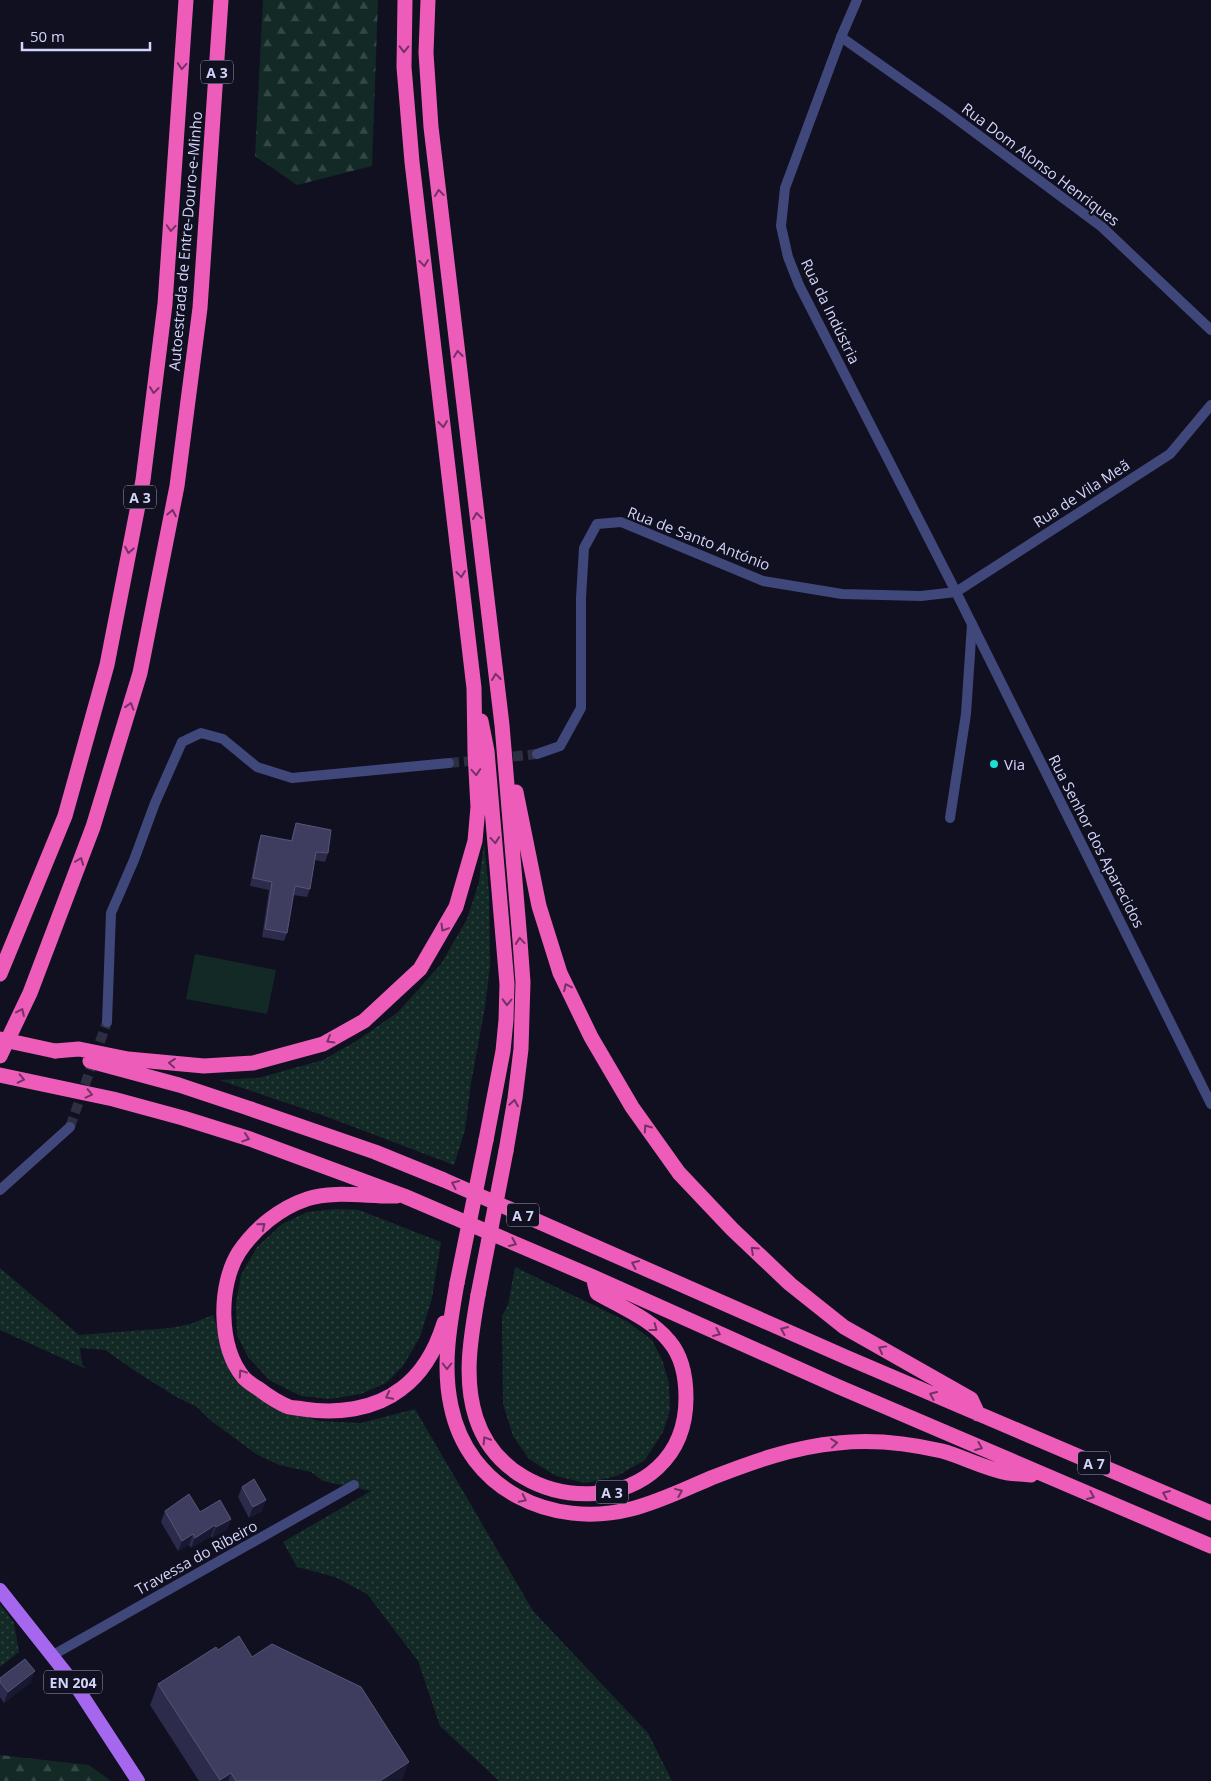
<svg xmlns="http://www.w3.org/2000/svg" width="1211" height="1781" font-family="'Open Sans',sans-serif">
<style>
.grass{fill:url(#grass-dots)}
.forest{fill:url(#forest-firs)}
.pitch{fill:#132925}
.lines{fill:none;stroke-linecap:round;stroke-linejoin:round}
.minor-tunnel{stroke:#2d2e41;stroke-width:10;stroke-dasharray:10 5;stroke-linecap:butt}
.minor{stroke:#40477a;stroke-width:10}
.tertiary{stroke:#40477a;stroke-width:10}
.primary{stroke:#a567ee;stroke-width:14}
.motorway{stroke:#ed5cb9;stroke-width:15}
.motorway-bridge{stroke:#ed5cb9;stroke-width:15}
.wall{fill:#2c2b4c}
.shaded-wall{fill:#191833}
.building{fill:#3e3d5f;stroke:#557}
.oneway{stroke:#733265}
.poi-dot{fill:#19e0d3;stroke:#101020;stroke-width:2}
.labels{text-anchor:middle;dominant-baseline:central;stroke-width:4;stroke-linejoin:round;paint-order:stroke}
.shield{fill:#101020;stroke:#989ab9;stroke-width:1}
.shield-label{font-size:14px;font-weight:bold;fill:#d3d5fa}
.street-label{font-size:15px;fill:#d3d5fa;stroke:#101020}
.poi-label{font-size:15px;fill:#d3d5fa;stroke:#101020;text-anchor:start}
</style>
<defs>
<pattern id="grass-dots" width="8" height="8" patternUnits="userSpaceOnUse" patternTransform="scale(1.25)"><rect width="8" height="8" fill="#132925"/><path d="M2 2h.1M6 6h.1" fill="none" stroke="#344746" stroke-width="1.8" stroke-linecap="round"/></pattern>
<pattern id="forest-firs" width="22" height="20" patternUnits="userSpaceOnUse" patternTransform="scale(1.25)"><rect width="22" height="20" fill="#132925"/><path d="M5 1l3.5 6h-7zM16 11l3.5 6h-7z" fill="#344746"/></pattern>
</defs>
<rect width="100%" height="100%" fill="#101020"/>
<path class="grass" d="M484 843 489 892 490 965 485 1007 471 1083 465 1130 454 1165 322 1115 219 1080 258 1078 323 1060 358 1040 398 1012 441 964 467 919 479 882Z
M336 1209 359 1210 441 1242 432 1298 420 1337 403 1366 386 1383 361 1394 330 1399 301 1396 269 1380 248 1357 237 1335 236 1304 241 1275 257 1247 282 1224 307 1212Z
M515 1267 628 1322 652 1340 663 1362 669 1384 670 1410 663 1432 645 1460 617 1476 586 1483 556 1476 529 1459 513 1436 503 1404 502 1316 508 1305Z
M0 1268 79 1335 170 1328 190 1324 213 1315 234 1377 273 1406 319 1421 361 1423 415 1409 533 1611 648 1733 672 1781H499L440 1726 418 1661 367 1594 335 1577 297 1567 283 1542 371 1491 323 1481 311 1472 279 1465 256 1454 210 1420 197 1407 178 1398 135 1371 105 1350 80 1348 82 1364 86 1369 0 1330Z
M0 1604 14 1623 19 1652 0 1667Z"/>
<path class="forest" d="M263 0H378L372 166 297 185 255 156Z
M0 1755 89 1765 111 1781H0Z"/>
<path class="pitch" d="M195 954 276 970 267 1014 186 999Z"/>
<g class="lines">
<path class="minor-tunnel" d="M498 758 537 754
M449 763 482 760
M70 1127 107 1022"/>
<path class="minor" d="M841 37 946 111 1102 227 1211 330
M537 754 560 746 581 708V598L584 548 597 524 621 522 763 581 842 594 921 596 956 592 1170 454 1211 405
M950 818 966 714 972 624
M107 1022 111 913 134 860 155 803 182 742 201 733 223 739 257 767 292 778 449 763
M0 1190 70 1127
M53 1655 354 1485"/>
<path class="tertiary" d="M857 0 841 37 785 188 781 226 788 257 799 285 956 592 1211 1104"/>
<path class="primary" d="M0 1590 76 1686 138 1781"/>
<path class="motorway" d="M428 0 426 53 431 127 502 725 520 941 523 982 521 1049 515 1098 506 1151
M481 721 487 751 507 984 506 1020 503 1051 486 1140
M516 792 539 906 560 973 591 1037 632 1107 679 1173 732 1229 790 1284 844 1327 971 1399 978 1414
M0 974 65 816 107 665 143 480 165 304 186 0
M55 1051 79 1049 128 1059 204 1066 253 1063 323 1044 364 1021 420 969 456 907 475 841 478 807 475 752 474 688 412 162 404 67 405 0
M0 1056 30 993 93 827 140 673 177 486 200 308 221 0
M90 1061 179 1085 245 1107 375 1152 444 1180 848 1358 1211 1513
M0 1075 113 1099 183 1118 250 1139 404 1196 593 1277 839 1387 1211 1546
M397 1196C369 1197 334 1190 307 1199 280 1208 255 1228 239 1252 218 1285 218 1347 244 1378 248 1382 254 1386 259 1389 268 1396 279 1403 289 1407 293 1408 299 1408 303 1409 336 1414 374 1410 401 1389 423 1373 436 1349 444 1323
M457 1283C450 1323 442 1365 451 1406 468 1490 552 1529 631 1509 659 1502 685 1489 711 1478 752 1462 793 1447 838 1443 873 1439 907 1443 942 1451 964 1457 985 1469 1008 1473 1016 1474 1024 1474 1031 1475
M478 1295C471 1336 463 1378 476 1418 511 1525 686 1519 686 1398 686 1378 682 1356 669 1341 651 1319 621 1307 597 1293L593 1277"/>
<path class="motorway-bridge" d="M0 1039 55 1051
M457 1283 486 1140
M478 1295 506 1151"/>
</g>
<path class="wall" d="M296 823 328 853 325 862 315 860 310 889 307 897 293 895 287 933 284 941 262 937 269 890 250 886 258 843 261 835 291 840 293 832Z
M242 1487 262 1511 249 1518 238 1497Z
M165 1511 200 1512 231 1519 227 1529 212 1538 211 1536 191 1548 189 1545 178 1551 161 1522Z
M218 1650 252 1657 402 1781H199L150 1705 158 1684Z
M0 1682H31L4 1703 0 1697Z"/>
<path class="shaded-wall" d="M266 1500 262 1511 249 1518 253 1507Z
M231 1519 227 1529 212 1538 216 1527Z
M215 1525 211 1536 191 1548 195 1538Z
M193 1534 189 1545 178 1551 182 1541Z
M35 1671 31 1682 4 1703 8 1692Z
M409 1762 402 1781H380Z
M231 1773 228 1781H220V1780Z"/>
<path class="building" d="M296 823 331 830 328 853 316 852 310 889 295 886 287 933 265 929 272 882 253 878 261 835 292 841Z
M254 1479 266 1500 253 1507 242 1487Z
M189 1494 200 1512 220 1500 231 1519 216 1527 215 1525 195 1538 193 1534 182 1541 165 1511Z
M239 1636 252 1657 272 1644 361 1687 409 1762 380 1781H236L231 1773 220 1780 158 1684 216 1647 218 1650Z
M25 1659 35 1671 8 1692 0 1682V1678Z"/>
<defs><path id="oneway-chevron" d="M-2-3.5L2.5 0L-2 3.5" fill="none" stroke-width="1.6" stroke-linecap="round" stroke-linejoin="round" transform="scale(1.25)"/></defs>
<g class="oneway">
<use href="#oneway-chevron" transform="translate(404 49) rotate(91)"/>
<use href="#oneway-chevron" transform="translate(182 66) rotate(94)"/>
<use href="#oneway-chevron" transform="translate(439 193) rotate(-97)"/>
<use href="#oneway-chevron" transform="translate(171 228) rotate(94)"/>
<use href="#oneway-chevron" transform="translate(424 263) rotate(83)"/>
<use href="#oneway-chevron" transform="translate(458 354) rotate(-97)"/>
<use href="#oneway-chevron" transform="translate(154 390) rotate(97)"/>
<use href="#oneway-chevron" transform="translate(443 424) rotate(83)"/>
<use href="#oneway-chevron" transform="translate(172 513) rotate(-79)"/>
<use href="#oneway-chevron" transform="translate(477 516) rotate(-97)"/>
<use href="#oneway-chevron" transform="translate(129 550) rotate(101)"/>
<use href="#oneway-chevron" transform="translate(461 574) rotate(83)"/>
<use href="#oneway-chevron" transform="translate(496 677) rotate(-97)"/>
<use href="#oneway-chevron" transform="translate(130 706) rotate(-73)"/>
<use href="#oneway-chevron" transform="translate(476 772) rotate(86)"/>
<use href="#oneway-chevron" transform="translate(495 840) rotate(85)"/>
<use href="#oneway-chevron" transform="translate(80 861) rotate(-69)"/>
<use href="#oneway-chevron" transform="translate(444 928) rotate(121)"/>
<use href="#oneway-chevron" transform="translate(520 941) rotate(-95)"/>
<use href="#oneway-chevron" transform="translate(567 987) rotate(-116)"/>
<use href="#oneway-chevron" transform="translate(507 1002) rotate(91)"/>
<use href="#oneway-chevron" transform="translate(21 1012) rotate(-65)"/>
<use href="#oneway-chevron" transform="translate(330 1040) rotate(150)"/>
<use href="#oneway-chevron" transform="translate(172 1063) rotate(-175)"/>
<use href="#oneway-chevron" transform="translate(21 1079) rotate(12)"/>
<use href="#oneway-chevron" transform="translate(89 1094) rotate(13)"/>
<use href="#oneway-chevron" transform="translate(514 1103) rotate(-81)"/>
<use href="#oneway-chevron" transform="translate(647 1128) rotate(-125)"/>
<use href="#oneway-chevron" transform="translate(246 1138) rotate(18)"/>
<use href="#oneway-chevron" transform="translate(455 1184) rotate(-156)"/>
<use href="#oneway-chevron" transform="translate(262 1226) rotate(-39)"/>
<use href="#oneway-chevron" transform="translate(513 1243) rotate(23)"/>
<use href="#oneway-chevron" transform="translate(754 1250) rotate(-137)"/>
<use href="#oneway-chevron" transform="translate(635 1264) rotate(-156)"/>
<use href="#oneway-chevron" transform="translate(654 1328) rotate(37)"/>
<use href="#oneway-chevron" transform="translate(784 1330) rotate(-156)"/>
<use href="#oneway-chevron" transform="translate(717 1333) rotate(24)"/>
<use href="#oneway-chevron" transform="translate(882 1349) rotate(-151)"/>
<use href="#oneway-chevron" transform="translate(447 1366) rotate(90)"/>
<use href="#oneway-chevron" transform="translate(242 1373) rotate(-124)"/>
<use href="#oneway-chevron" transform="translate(933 1395) rotate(-157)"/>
<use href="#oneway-chevron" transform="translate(389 1396) rotate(153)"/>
<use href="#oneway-chevron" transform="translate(486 1440) rotate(-122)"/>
<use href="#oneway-chevron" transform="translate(834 1443) rotate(-6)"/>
<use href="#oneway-chevron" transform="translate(979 1447) rotate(23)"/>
<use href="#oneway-chevron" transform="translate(679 1492) rotate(-22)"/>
<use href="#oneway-chevron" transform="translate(1166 1494) rotate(-157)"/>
<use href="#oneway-chevron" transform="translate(1091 1496) rotate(23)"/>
<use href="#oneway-chevron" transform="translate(523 1499) rotate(26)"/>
</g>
<circle class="poi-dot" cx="994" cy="764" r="5"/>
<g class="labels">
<g class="shield">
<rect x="201" y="60.5" width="32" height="23" rx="4"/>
<rect x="124" y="485.5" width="32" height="23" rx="4"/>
<rect x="507" y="1203.5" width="32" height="23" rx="4"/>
<rect x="1078" y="1451.5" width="32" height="23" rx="4"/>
<rect x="596" y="1480.5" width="32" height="23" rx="4"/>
<rect x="44" y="1670.5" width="58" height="23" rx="4"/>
</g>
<g class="shield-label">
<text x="217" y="72">A 3</text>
<text x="140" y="497">A 3</text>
<text x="523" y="1215">A 7</text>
<text x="1094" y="1463">A 7</text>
<text x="612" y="1492">A 3</text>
<text x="73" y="1682">EN 204</text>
</g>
<g class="street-label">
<text transform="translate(1041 164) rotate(37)">Rua Dom Alonso Henriques</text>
<text transform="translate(185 241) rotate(-85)">Autoestrada de Entre-Douro-e-Minho</text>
<text transform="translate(831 311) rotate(64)">Rua da Indústria</text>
<text transform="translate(1081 493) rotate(-33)">Rua de Vila Meã</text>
<text transform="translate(699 538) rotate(21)">Rua de Santo António</text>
<text transform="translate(1097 841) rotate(63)">Rua Senhor dos Aparecidos</text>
<text transform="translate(196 1557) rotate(-29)">Travessa do Ribeiro</text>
</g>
<g class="poi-label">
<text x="1004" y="764">Via</text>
</g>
</g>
<path d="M22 42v8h128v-8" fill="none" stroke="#d3d5fa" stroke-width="2.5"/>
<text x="30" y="42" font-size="15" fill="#d3d5fa" stroke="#101020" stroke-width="4" paint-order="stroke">50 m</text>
</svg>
